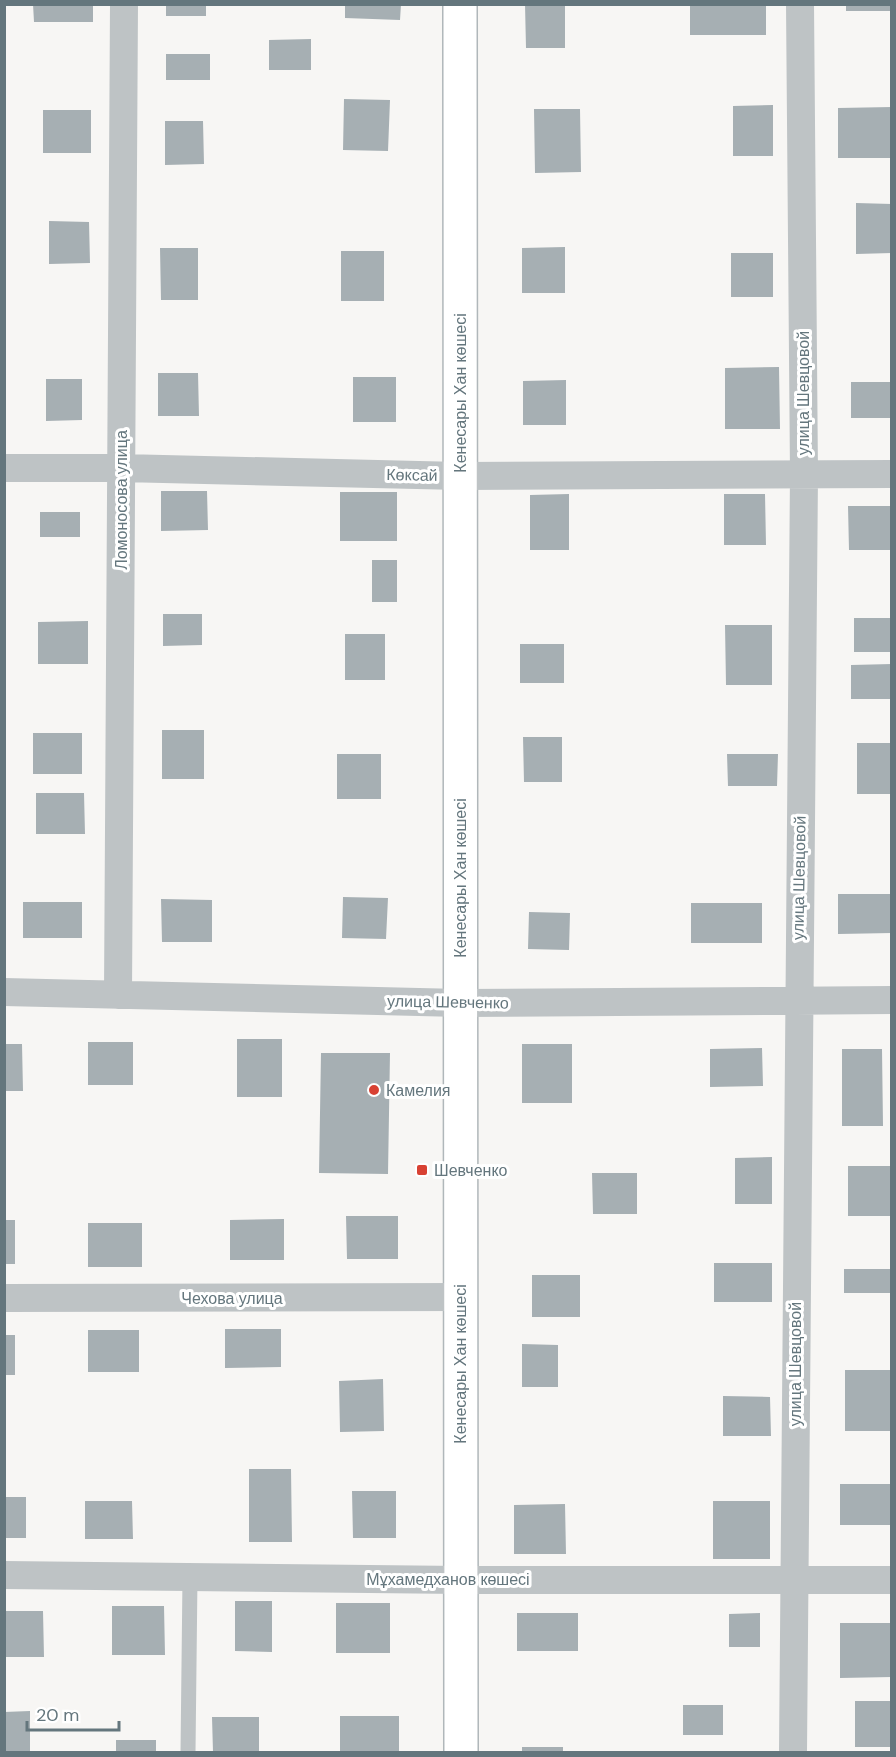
<svg xmlns="http://www.w3.org/2000/svg" width="896" height="1757" font-family="'DM Sans',sans-serif">
<style>
.building{fill:#a6afb3}
.lines{fill:none;stroke-linecap:round;stroke-linejoin:round}
.secondary-casing{stroke:#b0b7ba;stroke-width:36}
.lane{stroke:#bec3c5;stroke-width:15}
.street{stroke:#bec3c5;stroke-width:28}
.secondary{stroke:#fff;stroke-width:33}
.poi-dot{fill:#d84133;stroke:#fff;stroke-width:2}
.labels{text-anchor:middle;dominant-baseline:central;stroke-width:6;stroke-linejoin:round;paint-order:stroke}
.street-label{font-size:16px;fill:#64767d;stroke:#fff}
.poi-label{font-size:16px;fill:#64767d;stroke:#fff;text-anchor:start}
</style>
<rect width="100%" height="100%" fill="#f7f6f4"/>
<path class="building" d="M33 4H93V22H34Z
M166 4H206V16H166Z
M345 4H401L400 20 345 18Z
M525 4H565V48H526Z
M690 4H766V35H690Z
M846 4H892V11H846Z
M311 39V70H269V40Z
M166 54H210V80H166Z
M344 99 390 100 388 151 343 150Z
M773 105V156H733V106Z
M892 107V158H838V108Z
M534 109H580L581 172 535 173Z
M43 110H91V153H43Z
M165 121H203L204 164 165 165Z
M856 203 892 204V253L856 254Z
M49 221 89 222 90 263 49 264Z
M565 247V293H522V248Z
M160 248H198V300H161Z
M341 251H384V301H341Z
M731 253H773V297H731Z
M779 367 780 429H725V368Z
M158 373H198L199 416H158Z
M353 377H396V422H353Z
M46 379H82V420L46 421Z
M566 380V425H523V381Z
M851 382H892V418H851Z
M161 491H207L208 530 161 531Z
M340 492H397V541H340Z
M569 494V550H530V495Z
M724 494H765L766 545H724Z
M848 506H892V550H849Z
M40 512H80V537H40Z
M372 560H397V602H372Z
M163 614H202V645L163 646Z
M854 618H892V652H854Z
M88 621V664H38V622Z
M725 625H772V685H726Z
M345 634H385V680H345Z
M520 644H564V683H520Z
M892 664V699H851V665Z
M162 730H204V779H162Z
M33 733H82V774H33Z
M523 737H562V782H524Z
M857 743H892V794H857Z
M337 754H381V799H337Z
M727 754H778L777 786H728Z
M36 793H84L85 834H36Z
M838 894H892V933L838 934Z
M343 897 388 898 386 939 342 938Z
M161 899 212 900V942H162Z
M23 902H82V938H23Z
M691 903H762V943H691Z
M529 912 570 913 569 950 528 949Z
M237 1039H282V1097H237Z
M88 1042H133V1085H88Z
M4 1044H22L23 1091H4Z
M522 1044H572V1103H522Z
M762 1048 763 1086 710 1087V1049Z
M842 1049H882L883 1126H842Z
M321 1053H390L388 1174 319 1173Z
M772 1157V1204H735V1158Z
M848 1166H890V1216H848Z
M592 1173H637V1214H593Z
M346 1216H398V1259H347Z
M284 1219V1260H230V1220Z
M4 1220H15V1264H4Z
M88 1223H142V1267H88Z
M714 1263H772V1302H714Z
M844 1269H892V1293H844Z
M532 1275H580V1317H532Z
M225 1329H281V1367L225 1368Z
M88 1330H139V1372H88Z
M5 1335H15V1375H5Z
M522 1344 558 1345V1387H522Z
M845 1370H892V1431H845Z
M383 1379 384 1431 340 1432 339 1381Z
M723 1396 770 1397 771 1436H723Z
M249 1469H291L292 1542H249Z
M840 1484H890V1525H840Z
M352 1491H396V1538H353Z
M4 1497H26V1538H4Z
M85 1501H132L133 1539H85Z
M713 1501H770V1559H713Z
M565 1504 566 1554H514V1505Z
M235 1601H272V1652L235 1651Z
M336 1603H390V1653H336Z
M112 1606H164L165 1655H112Z
M4 1611H43L44 1657H4Z
M517 1613H578V1651H517Z
M760 1613V1647H729V1614Z
M840 1623H892V1677L840 1678Z
M855 1701H892V1747H855Z
M683 1705H723V1735H683Z
M30 1711V1752H4V1712Z
M340 1716H399V1752H340Z
M212 1717H259V1752H213Z
M116 1740H156V1752H116Z
M522 1747H563V1752H522Z"/>
<g class="lines">
<defs>
<path id="secondary" d="M460 4 461 1752"/>
</defs>
<use href="#secondary" class="secondary-casing"/>
<path class="lane" d="M188 1752 190 1577"/>
<path class="street" d="M4 468H122L460 476 892 474
M4 992 460 1003 892 1000
M118 995 124 4
M4 1298 460 1297
M4 1575 461 1580H892
M793 1752 804 474 800 4"/>
<use href="#secondary" class="secondary"/>
</g>
<g class="poi-dot">
<circle cx="374" cy="1090" r="6"/>
<rect x="416" y="1164" width="12" height="12" rx="3"/>
</g>
<g class="labels">
<g class="street-label">
<text transform="translate(460 393) rotate(-90)">Кенесары Хан көшесі</text>
<text transform="translate(803 393) rotate(-90)">улица Шевцовой</text>
<text transform="translate(412 475) rotate(1)">Көксай</text>
<text transform="translate(121 500) rotate(-90)">Ломоносова улица</text>
<text transform="translate(460 878) rotate(-90)">Кенесары Хан көшесі</text>
<text transform="translate(799 878) rotate(-89)">улица Шевцовой</text>
<text transform="translate(448 1002) rotate(1)">улица Шевченко</text>
<text x="232" y="1298">Чехова улица</text>
<text transform="translate(460 1364) rotate(-90)">Кенесары Хан көшесі</text>
<text transform="translate(795 1364) rotate(-90)">улица Шевцовой</text>
<text x="448" y="1579">Мұхамедханов көшесі</text>
</g>
<g class="poi-label">
<text x="386" y="1090">Камелия</text>
<text x="434" y="1170">Шевченко</text>
</g>
</g>
<rect width="896" height="1757" fill="none" stroke="#64767d" stroke-width="12"/>
<path d="M27 1721v9h92v-9" fill="none" stroke="#64767d" stroke-width="3"/>
<text x="36" y="1721" font-size="18" fill="#64767d" stroke="#ffffff" stroke-width="4.5" paint-order="stroke">20 m</text>
</svg>
